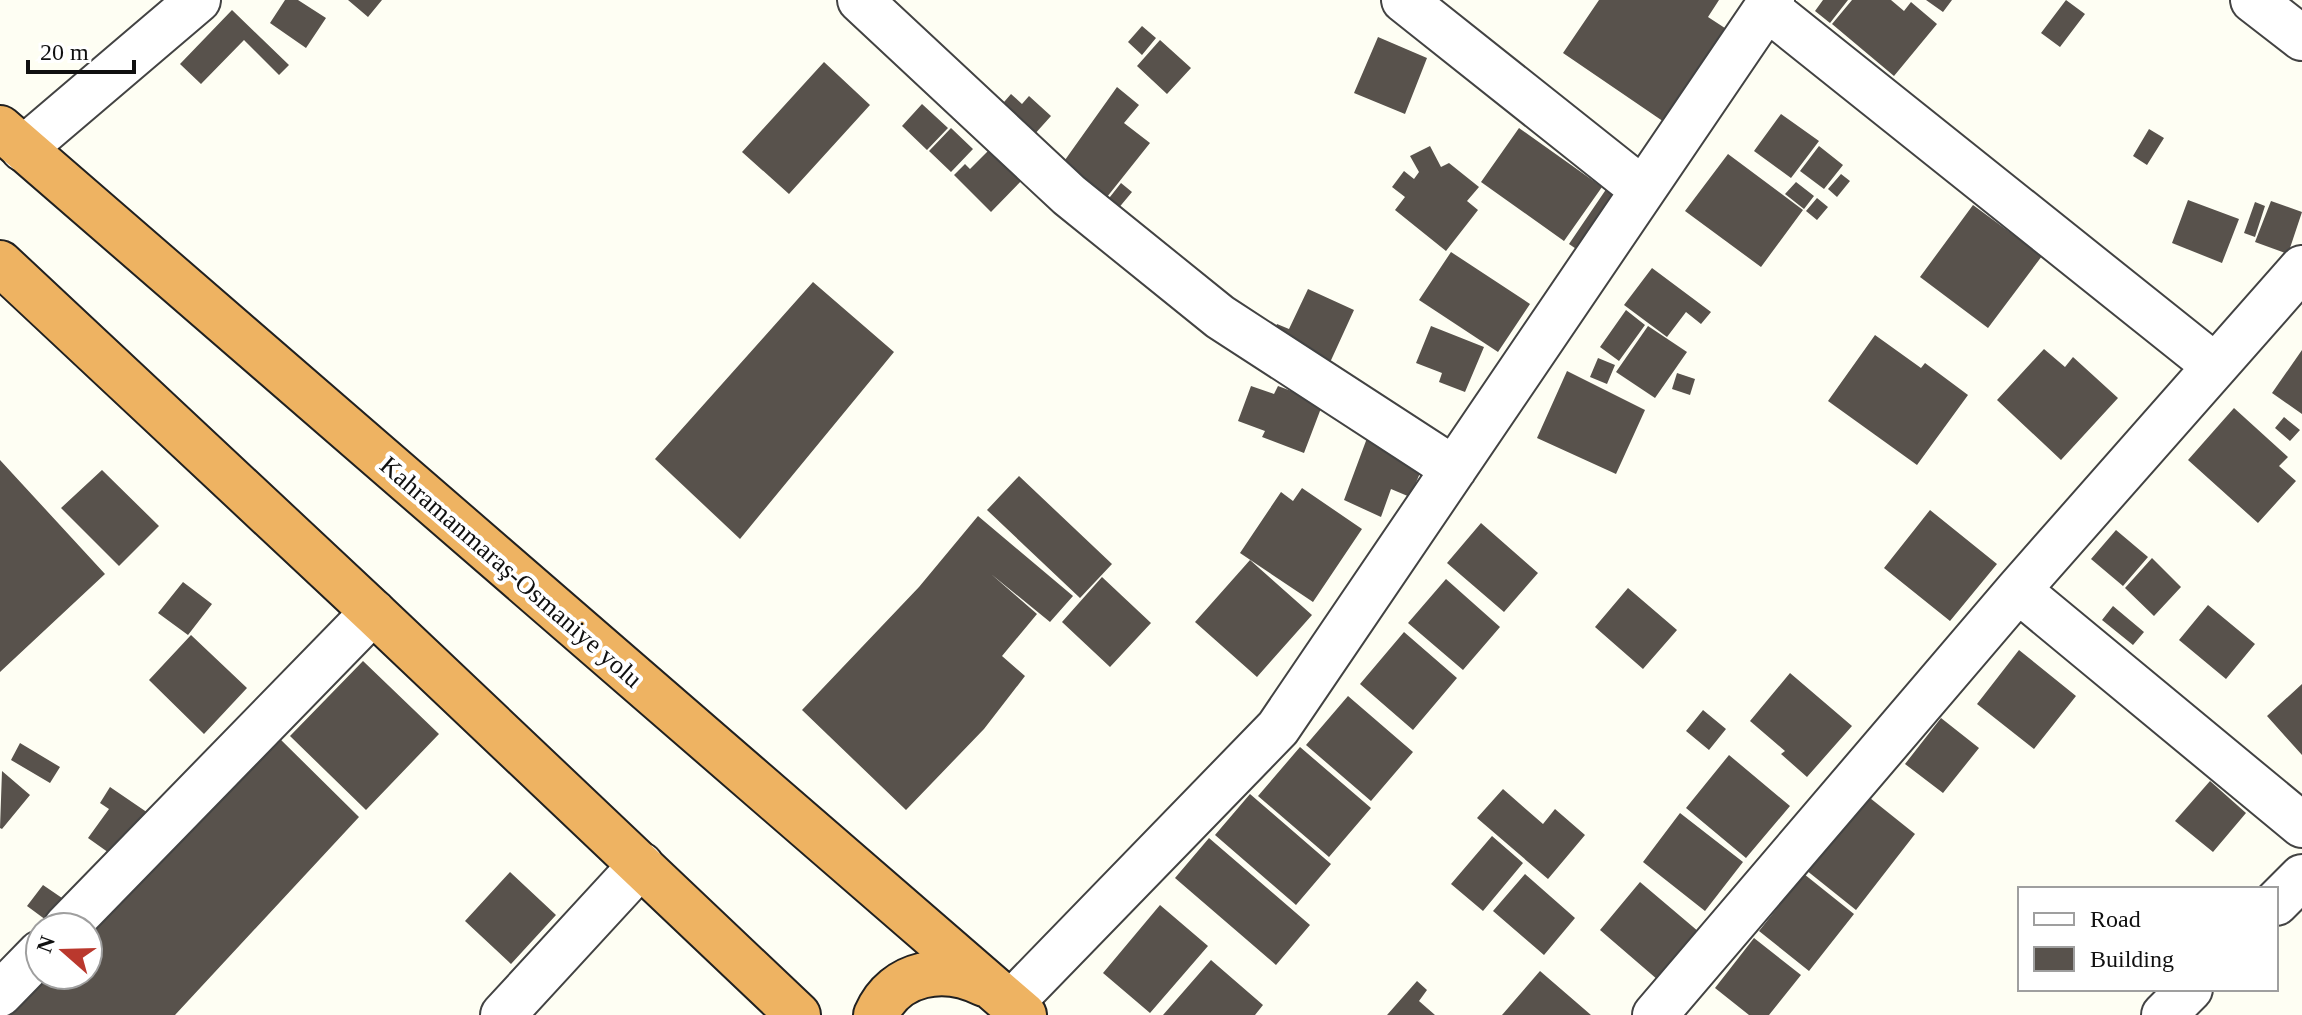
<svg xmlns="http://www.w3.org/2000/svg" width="2302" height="1015" font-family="'Times New Roman',serif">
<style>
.building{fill:#58524c}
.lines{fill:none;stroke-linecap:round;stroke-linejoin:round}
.minor-casing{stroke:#434343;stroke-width:48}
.highway-casing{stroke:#212121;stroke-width:48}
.minor{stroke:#fff;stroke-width:44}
.highway{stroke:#eeb362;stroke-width:44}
.labels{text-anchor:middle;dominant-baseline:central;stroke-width:8;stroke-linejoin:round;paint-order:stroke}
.street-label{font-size:26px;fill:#101010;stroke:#fff}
</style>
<rect width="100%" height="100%" fill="#fefef3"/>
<path class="building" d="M285 0H298L326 18 306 48 270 23Z
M348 0H382L368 17Z
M1599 0H1719L1708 17 1734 34 1670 126 1563 53Z
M1823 0H1848L1830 23 1815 11Z
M1852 0H1891L1904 11 1911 2 1937 24 1894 76 1832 24Z
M1926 0H1952L1943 12Z
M2066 0 2085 14 2060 47 2041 33Z
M232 10 289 65 279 75 244 40 201 84 180 64Z
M1142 26 1156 38 1142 55 1128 42Z
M1378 37 1427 58 1405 114 1354 93Z
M1160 40 1191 68 1167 94 1137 66Z
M824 62 870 105 789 194 742 152Z
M1117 87 1139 105 1124 123 1150 143 1103 202 1060 167Z
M1011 94 1022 104 1029 96 1051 116 1024 146 991 117Z
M922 104 948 128 927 150 902 126Z
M1781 114 1819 141 1791 178 1754 151Z
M951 128 973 149 951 172 929 151Z
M1519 128 1602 187 1564 241 1481 182Z
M2149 129 2164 138 2147 165 2133 156Z
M993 146 1025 177 991 212 954 175 965 164 970 169Z
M1430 146 1441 167 1449 163 1479 187 1467 201 1478 210 1446 251 1395 210 1405 197 1392 187 1404 171 1414 179 1419 172 1410 156Z
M1819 146 1843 165 1824 189 1800 171Z
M1728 154 1803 210 1761 267 1685 211Z
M1841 174 1850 181 1837 197 1828 189Z
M1796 182 1814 196 1804 209 1785 194Z
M1121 183 1132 192 1117 210 1106 202Z
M1609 185 1624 196 1585 255 1569 244Z
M1817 198 1828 207 1817 220 1806 211Z
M2188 200 2239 219 2222 263 2172 243Z
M2271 201 2302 212 2288 254 2255 242Z
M2255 202 2265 206 2255 237 2244 233Z
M1973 205 2042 256 1988 328 1920 277Z
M1451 252 1530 304 1498 352 1419 300Z
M1652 268 1711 312 1701 324 1686 312 1667 337 1624 305Z
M813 282 894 352 740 539 655 459Z
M1308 289 1354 310 1327 369 1268 341 1277 324 1289 329Z
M1626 310 1645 325 1619 361 1600 347Z
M1431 326 1484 347 1465 392 1439 382 1442 373 1416 363Z
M1648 326 1687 352 1655 398 1616 372Z
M1875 335 1921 368 1925 363 1968 395 1917 465 1828 401Z
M2044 349 2065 367 2073 357 2118 398 2061 460 1997 400Z
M2302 350V414L2272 393Z
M1598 358 1615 365 1607 384 1590 377Z
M1567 371 1645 410 1616 474 1537 438Z
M1677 373 1695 379 1690 395 1672 389Z
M1251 386 1274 394 1278 386 1323 403 1304 453 1262 437 1265 431 1238 421Z
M2234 408 2288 457 2279 466 2296 481 2258 523 2188 460Z
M2284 417 2300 430 2290 441 2275 428Z
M1373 422 1417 450 1410 468 1420 473 1410 497 1391 489 1381 517 1344 500Z
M0 460 105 574 0 672Z
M102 470 159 526 119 566 61 508Z
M1019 476 1112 564 1080 598 987 510Z
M1302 488 1362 529 1313 602 1240 553 1281 492 1293 501Z
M1930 510 1997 564 1950 621 1884 568Z
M978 516 1073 596 1050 622 991 574 1037 614 1002 656 1025 676 984 729 906 810 802 710 919 587Z
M1481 523 1538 573 1504 612 1447 563Z
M2116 530 2148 557 2123 586 2091 559Z
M2152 558 2181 587 2154 616 2125 588Z
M1250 560 1312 615 1257 677 1195 622Z
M1102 577 1151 623 1110 667 1062 622Z
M1446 579 1500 627 1463 670 1408 623Z
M183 582 212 604 188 635 158 613Z
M1628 588 1677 630 1643 669 1595 627Z
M2208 605 2255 644 2226 679 2179 640Z
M2113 606 2144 632 2133 645 2102 620Z
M1404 632 1457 678 1413 730 1360 684Z
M191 635 247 688 204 734 149 680Z
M2019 650 2076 696 2034 749 1977 704Z
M363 661 439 734 366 810 290 736Z
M1790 673 1852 726 1807 777 1781 754 1785 751 1750 721Z
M2302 684V755L2267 716Z
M1348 696 1413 752 1371 801 1306 745Z
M1703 710 1726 729 1709 750 1686 731Z
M1941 718 1979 748 1943 793 1905 764Z
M275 734 359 817 175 1015H1L40 975H88V926Z
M20 743 60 767 50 783 11 760Z
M1300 747 1371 808 1329 857 1258 796Z
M1729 755 1790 806 1746 858 1686 808Z
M2 771 30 795 2 829 0 828Z
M2210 781 2246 813 2213 852 2175 821Z
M110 787 151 815 119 860 88 838 109 809 100 803Z
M1503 789 1543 824 1555 809 1585 835 1548 879 1477 818Z
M1250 794 1331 864 1296 905 1215 835Z
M1865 794 1915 834 1856 910 1806 870Z
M1680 813 1743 862 1705 911 1643 862Z
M1492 836 1523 863 1483 911 1451 884Z
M1209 838 1310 925 1276 965 1175 878Z
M510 872 556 915 511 964 465 921Z
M1525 874 1575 918 1544 955 1493 911Z
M1804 874 1854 914 1809 971 1759 931Z
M1640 882 1699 932 1658 980 1600 930Z
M43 885 62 898 46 920 27 906Z
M1160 905 1208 946 1150 1013 1103 973Z
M1754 938 1801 975 1769 1015H1749L1715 988Z
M1211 960 1263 1005 1255 1015H1163Z
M1540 971 1591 1015H1502Z
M1417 981 1427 990 1419 1001 1435 1015H1387Z"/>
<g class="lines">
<defs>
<path id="minor" d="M860 0 1069 195 1220 317 1454 469
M1404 0 1643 190
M2253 0 2302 38
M1767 8 2215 366
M23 149 198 0
M2018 590 2302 825
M2276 903 2302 877
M66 927 373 612
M0 994 40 953
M1011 1003 1278 728 1772 0
M503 1015 641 865
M1655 1015 2018 590 2302 268
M2164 1015 2190 989"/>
<path id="highway" d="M0 128 1024 1015
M0 263 373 612 798 1015
M876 1015C895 971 945 964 984 984"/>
</defs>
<use href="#minor" class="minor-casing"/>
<use href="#highway" class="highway-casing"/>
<use href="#minor" class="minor"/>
<use href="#highway" class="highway"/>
</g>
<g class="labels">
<g class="street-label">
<text transform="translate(511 572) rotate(41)">Kahramanmaraş-Osmaniye yolu</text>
</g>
</g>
<rect x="2018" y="887" width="260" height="104" fill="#ffffff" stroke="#9f9f9f" stroke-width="2"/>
<rect x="2034" y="913" width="40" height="12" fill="#ffffff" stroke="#9f9f9f" stroke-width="2"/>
<text x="2090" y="927" font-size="24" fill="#101010">Road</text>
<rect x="2034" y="947" width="40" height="24" fill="#58524c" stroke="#9f9f9f" stroke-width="2"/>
<text x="2090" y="967" font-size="24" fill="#101010">Building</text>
<g transform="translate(64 951) rotate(290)"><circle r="38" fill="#ffffff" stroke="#9f9f9f" stroke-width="2"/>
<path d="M0-6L14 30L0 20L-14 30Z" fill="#ba382d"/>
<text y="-12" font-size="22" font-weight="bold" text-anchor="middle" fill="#101010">N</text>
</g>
<path d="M28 60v12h106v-12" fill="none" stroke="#101010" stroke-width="4"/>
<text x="40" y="60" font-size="24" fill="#101010" stroke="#ffffff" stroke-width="6" paint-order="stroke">20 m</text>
</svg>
